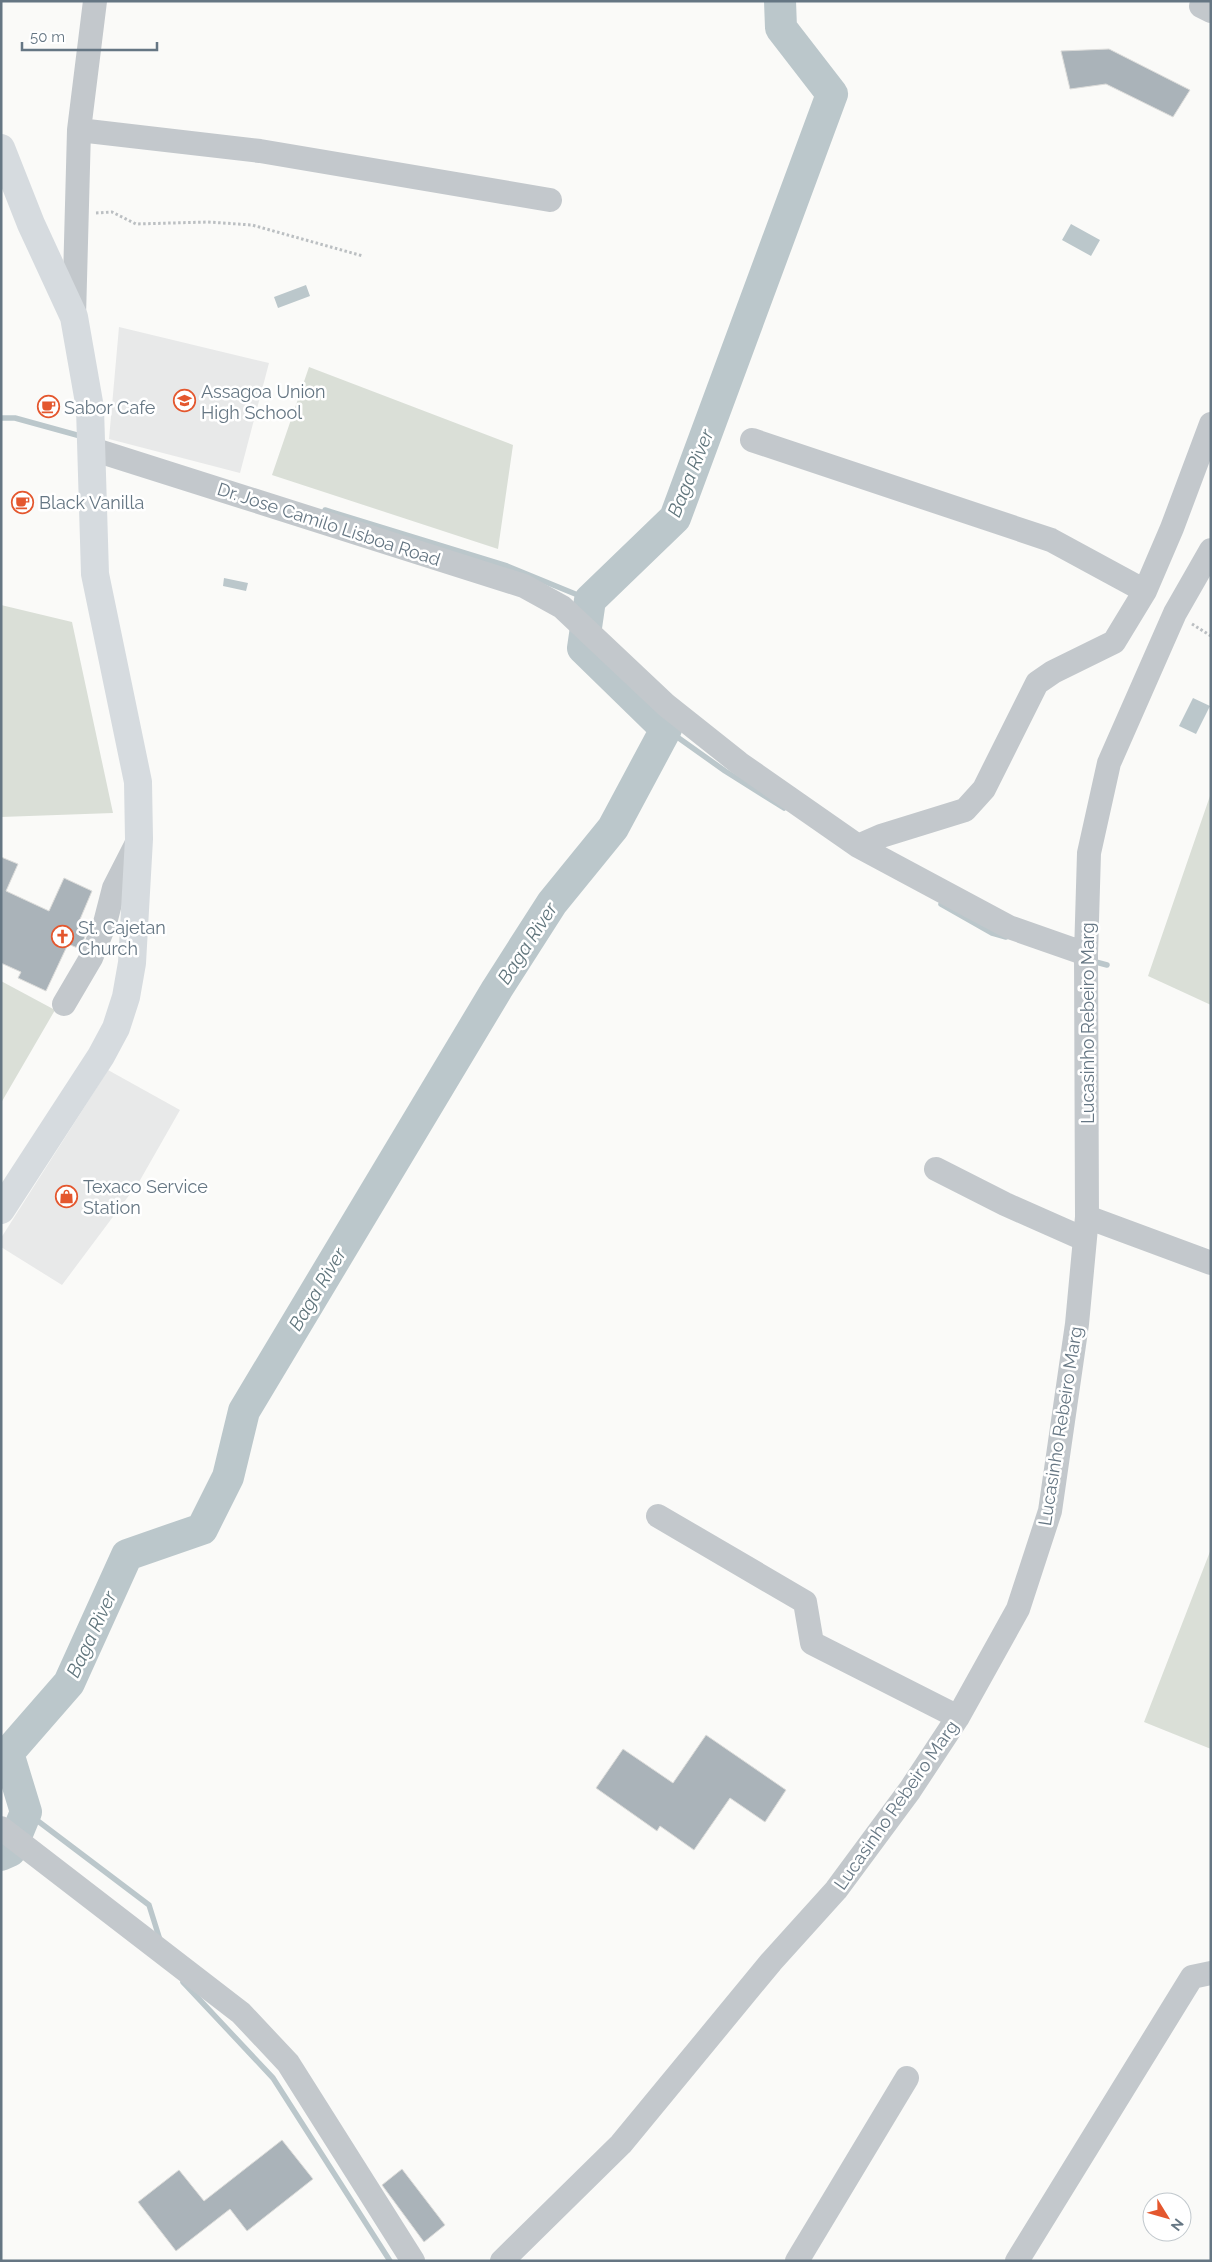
<svg xmlns="http://www.w3.org/2000/svg" width="1212" height="2262" font-family="Raleway,sans-serif">
<style>
.built{fill:#e8e9e9}
.green{fill:#dadfd7}
.water{fill:#bbc7cb}
.lines{fill:none;stroke-linecap:round;stroke-linejoin:round}
.stream{stroke:#bbc7cb;stroke-width:5.5}
.river{stroke:#bbc7cb;stroke-width:32}
.building{fill:#aab3b9;stroke:#dcdcda}
.path{stroke:#bbbfc2;stroke-width:3;stroke-dasharray:2.5 2.5;stroke-linecap:butt}
.minor{stroke:#c3c8cc;stroke-width:24}
.major{stroke:#d6dbdf;stroke-width:28}
.labels{text-anchor:middle;dominant-baseline:central;stroke-width:5;stroke-linejoin:round;paint-order:stroke}
.poi-label{font-size:18px;fill:#657683;stroke:#fff;text-anchor:start}
.street-label{font-size:18px;fill:#657683;stroke:#fff}
.water-label{font-size:19px;font-style:italic;fill:#60757c;stroke:#fff}
</style>
<rect width="100%" height="100%" fill="#fafaf8"/>
<path class="built" d="M119 327 269 363 240 473 109 439Z
M108 1070 180 1110 139 1182 62 1285 1 1247V1238Z"/>
<path class="green" d="M309 367 513 445 498 549 272 475Z
M1 605 72 622 113 813 1 817Z
M1211 793V1005L1148 976Z
M1 981 55 1010 1 1103Z
M1211 1549V1749L1144 1722Z"/>
<path class="water" d="M1071 224 1100 240 1091 256 1062 240Z
M306 285 310 296 278 308 274 297Z
M224 578 248 583 246 591 223 586Z
M1193 698 1210 706 1196 734 1179 726Z"/>
<g class="lines">
<path class="stream" d="M1 418H15L84 437
M325 510 507 566 590 600
M666 729 725 771 784 808
M941 904 992 933 1006 937
M1092 961 1107 965
M26 1812 149 1905 160 1940
M1 1847 10 1851
M183 1982 273 2078 390 2261"/>
<path class="river" d="M1 1855 10 1851 26 1812 8 1753 69 1683 127 1555 202 1529 228 1477 244 1411 497 989 552 903 613 828 666 729 583 648 590 600 675 518 832 94 781 28 780 1"/>
</g>
<path class="building" d="M1109 49 1190 90 1173 117 1106 84 1070 89 1061 51Z
M1 857 18 864 6 891 49 911 64 878 92 891 78 924 88 929 80 949 68 944 46 991 18 978 21 972 1 963Z
M706 1735 786 1790 765 1822 730 1798 694 1850 660 1826 657 1831 596 1788 623 1749 673 1783Z
M282 2140 313 2179 247 2231 230 2209 176 2251 138 2202 179 2170 204 2201Z
M402 2169 445 2225 424 2242 382 2185Z"/>
<g class="lines">
<path class="path" d="M96 213 112 212 136 224 208 222 252 225 363 256
M1192 624 1211 636"/>
<path class="minor" d="M1201 6 1211 11
M79 130 260 151 550 200
M74 317 79 130 95 1
M752 440 1051 540 1145 591
M92 449 524 586 562 607 666 705 739 763 858 846 1009 927 1086 954
M858 846 881 836 965 810 984 789 1037 683 1053 672 1114 642 1145 591 1172 528 1211 424
M64 1004 91 958 105 923 114 888 137 843
M936 1169 1005 1204 1084 1239
M1087 1217 1211 1263
M658 1516 805 1602 812 1643 958 1717
M1 1828 241 2013 288 2063 413 2261
M502 2261 621 2144 771 1962 836 1890 910 1790 958 1717 1018 1609 1050 1511 1077 1324 1087 1217 1086 954 1089 853 1109 763 1175 613 1211 550
M797 2261 907 2078
M1017 2261 1192 1977 1211 1973"/>
<path class="major" d="M1 148 31 224 74 317 90 408 95 574 138 782 139 839 132 963 126 997 116 1028 101 1056 1 1210"/>
</g>
<defs>
<symbol id="school-ring" viewBox="-11 -11 22 22"><circle r="9.5" fill="#fff" stroke="#e4572e" stroke-width="1.5"/><path d="M0-5L7-2L0 1L-7-2ZM-4 1L0 2.5L4 1V4Q0 6-4 4Z" fill="#e4572e"/></symbol>
<symbol id="cafe-ring" viewBox="-11 -11 22 22"><circle r="9.5" fill="#fff" stroke="#e4572e" stroke-width="1.5"/><path d="M-5.5-4.5H6V0H3Q3 3.5 0 3.5H-2.5Q-5.5 3.5-5.5 0ZM3-3.2v2h1.7v-2ZM-6 4.5H4V6H-6Z" fill="#e4572e"/></symbol>
<symbol id="church-ring" viewBox="-11 -11 22 22"><circle r="9.5" fill="#fff" stroke="#e4572e" stroke-width="1.5"/><path d="M-1.2-6h2.4v3.5h3.3v2.4h-3.3V6h-2.4V-.1h-3.3v-2.4h3.3Z" fill="#e4572e"/></symbol>
<symbol id="shop-ring" viewBox="-11 -11 22 22"><circle r="9.5" fill="#fff" stroke="#e4572e" stroke-width="1.5"/><path d="M-5-2.5h2.3a2.7 3.5 0 0 1 5.4 0H5L5.5 6h-11ZM-1.5-2.5h3a1.5 2.3 0 0 0-3 0Z" fill="#e4572e"/></symbol>
</defs>
<g fill-rule="evenodd">
<use href="#school-ring" x="172" y="388" width="25" height="25"/>
<use href="#cafe-ring" x="36" y="394" width="25" height="25"/>
<use href="#cafe-ring" x="10" y="490" width="25" height="25"/>
<use href="#church-ring" x="50" y="924" width="25" height="25"/>
<use href="#shop-ring" x="54" y="1184" width="25" height="25"/>
</g>
<g class="labels">
<g class="poi-label">
<text x="201" y="391">Assagoa Union<tspan x="201" dy="21">High School</tspan></text>
<text x="64" y="407">Sabor Cafe</text>
<text x="39" y="502">Black Vanilla</text>
<text x="78" y="927">St. Cajetan<tspan x="78" dy="21">Church</tspan></text>
<text x="83" y="1186">Texaco Service<tspan x="83" dy="21">Station</tspan></text>
</g>
<g class="street-label">
<text transform="translate(329 524) rotate(18)">Dr. Jose Camilo Lisboa Road</text>
<text transform="translate(1087 1023) rotate(-90)">Lucasinho Rebeiro Marg</text>
<text transform="translate(1060 1426) rotate(-81)">Lucasinho Rebeiro Marg</text>
<text transform="translate(896 1805) rotate(-55)">Lucasinho Rebeiro Marg</text>
</g>
<g class="water-label">
<text transform="translate(690 473) rotate(-68)">Baga River</text>
<text transform="translate(527 943) rotate(-57)">Baga River</text>
<text transform="translate(317 1289) rotate(-59)">Baga River</text>
<text transform="translate(91 1634) rotate(-65)">Baga River</text>
</g>
</g>
<rect width="1212" height="2262" fill="none" stroke="#657683" stroke-width="5"/>
<g transform="translate(1167 2217) rotate(127)"><circle r="24" fill="#ffffff" stroke="#c1c8cd"/>
<path d="M0-4L9 19L0 12L-9 19Z" fill="#e4572e"/>
<text y="-8" font-size="14" font-weight="bold" text-anchor="middle" fill="#657683">N</text>
</g>
<path d="M22 42v8h135v-8" fill="none" stroke="#657683" stroke-width="2.5"/>
<text x="30" y="42" font-size="15" fill="#657683" stroke="#ffffff" stroke-width="4" paint-order="stroke">50 m</text>
</svg>
